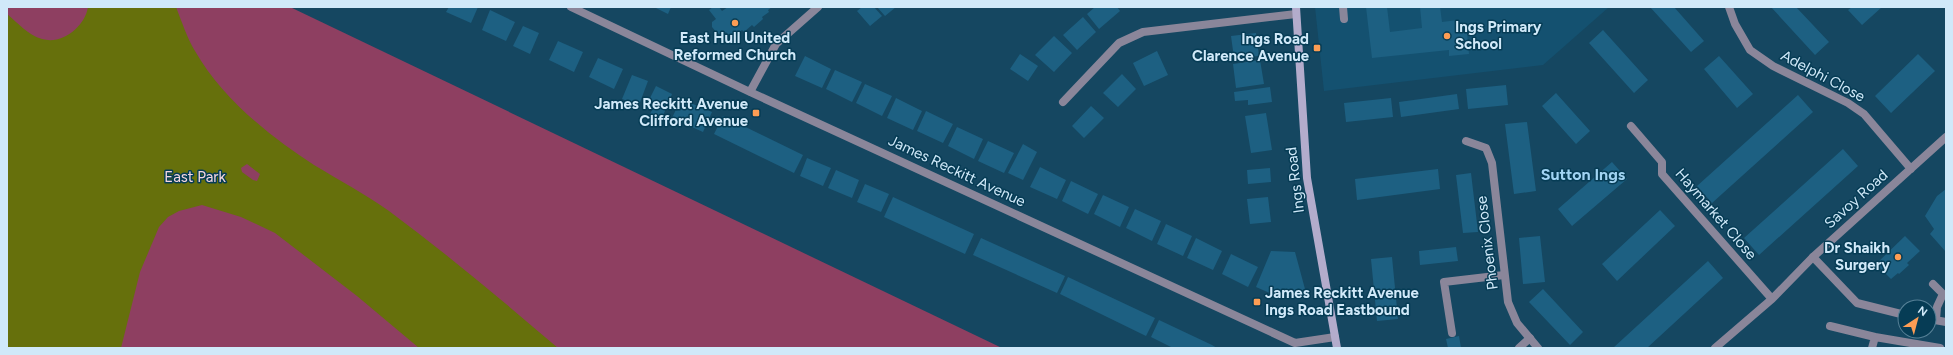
<svg xmlns="http://www.w3.org/2000/svg" width="1953" height="355" font-family="Figtree,sans-serif">
<style>
.built{fill:#145170}
.green{fill:#8e3f61}
.water{fill:#66700c;fill-rule:evenodd}
.building{fill:#1d6082}
.lines{fill:none;stroke-linecap:round;stroke-linejoin:round}
.lane{stroke:#8a869a;stroke-width:8}
.street{stroke:#8a869a;stroke-width:8}
.secondary{stroke:#b3accc;stroke-width:8}
.poi-dot{fill:#fd9d54;stroke:#063c55;stroke-width:1.5}
.labels{text-anchor:middle;dominant-baseline:central;stroke-width:3;stroke-linejoin:round;paint-order:stroke}
.poi-label{font-size:15px;font-weight:bold;fill:#d0e9f9;stroke:#063c55;text-anchor:end}
.street-label{font-size:15px;fill:#d0e9f9;stroke:#063c55}
.park-label{font-size:15px;fill:#f4d7e0;stroke:#063c55}
.neighbourhood-label{font-size:16px;font-weight:bold;fill:#a1d4f3;stroke:#063c55}
</style>
<rect width="100%" height="100%" fill="#154761"/>
<path class="built" d="M1315 7H1609L1543 65 1324 91Z"/>
<path class="green" d="M7 7H290L1002 348H7Z"/>
<path class="water" d="M88 7H176C182 22 187 38 195 51 222 98 269 136 314 165 339 180 365 194 389 211 447 254 503 301 558 348H419L357 296 275 233 241 217 202 205 179 211 168 217 159 227 140 272 121 348H7V14C18 23 28 35 42 39 63 45 85 26 88 7ZM247 164 260 174 257 181 253 180 242 172 241 168Z"/>
<path class="building" d="M449 7H478L471 23 446 12Z
M654 7H671L668 14Z
M713 7H719L722 11 728 7H772L768 10 769 12 762 17 763 19 754 27 752 25 744 32 742 30 731 39 726 32 722 35 717 33 712 27V22L716 19 709 10Z
M862 7H874L882 16 870 26 857 11Z
M877 7H896L885 16Z
M1095 7H1117L1120 11 1099 29 1087 14Z
M1366 7H1387L1390 32 1422 28 1420 7H1440L1442 22 1458 20 1460 33H1467L1469 54 1449 56V50L1372 58Z
M1650 7H1674L1704 41 1691 52Z
M1771 7H1796L1829 42 1815 55Z
M1852 7H1882L1862 25 1848 10Z
M490 10 515 22 506 41 482 30Z
M1083 17 1096 32 1077 50 1063 35Z
M523 26 539 33 530 54 513 46Z
M1603 30 1648 80 1634 93 1589 43Z
M1256 33 1259 56 1234 58 1231 36Z
M1054 36 1072 53 1054 72 1035 55Z
M558 41 583 52 574 72 549 60Z
M1157 51 1168 75 1144 86 1133 63Z
M1020 54 1038 66 1028 81 1010 69Z
M1918 54 1935 71 1891 113 1875 96Z
M805 56 831 69 822 88 795 76Z
M1719 56 1753 94 1737 108 1704 69Z
M598 58 623 69 614 89 589 77Z
M1260 60 1264 84 1236 88 1233 64Z
M835 70 862 82 852 102 826 89Z
M1122 74 1136 89 1118 107 1103 93Z
M632 75 648 81 639 105 622 99Z
M865 84 892 96 882 116 856 103Z
M1506 85 1508 105 1468 109 1466 89Z
M656 86 672 94 660 123 648 118 652 110 645 108Z
M1270 87 1272 102 1248 105V100L1235 101 1234 92Z
M1556 93 1590 131 1576 144 1542 106Z
M1457 94 1459 109 1401 117 1399 102Z
M1798 95 1813 112 1712 203 1697 186Z
M896 98 922 111 913 130 887 118Z
M1391 98 1393 117 1346 122 1344 103Z
M681 99 712 112 703 132 672 118Z
M1091 106 1104 118 1084 138 1072 126Z
M926 111 953 124 943 143 917 131Z
M1266 113 1272 150 1251 153 1245 116Z
M723 116 803 155 794 173 714 134Z
M1527 122 1536 191 1514 194 1505 124Z
M957 127 983 139 974 159 948 146Z
M988 141 1014 153 1004 173 978 161Z
M1023 144 1037 152 1023 180 1008 173Z
M1843 149 1858 166 1759 255 1744 238Z
M807 158 831 168 823 186 800 176Z
M1612 162 1627 179 1572 226 1558 209Z
M1040 167 1066 180 1057 199 1030 187Z
M1270 168 1271 182 1248 184 1247 170Z
M1438 169 1440 189 1357 200 1355 179Z
M836 170 859 180 852 198 828 188Z
M1471 173 1478 232 1463 233 1456 175Z
M1071 181 1098 194 1088 214 1062 201Z
M865 184 889 194 881 212 857 202Z
M1946 189V252L1930 234 1934 229 1925 216 1937 196Z
M1103 195 1129 207 1120 227 1094 214Z
M893 197 974 234 965 254 884 217Z
M1268 197 1271 222 1250 224 1247 199Z
M1135 209 1161 221 1152 241 1126 228Z
M1660 210 1675 226 1617 281 1602 264Z
M1166 224 1192 236 1183 256 1157 244Z
M1540 236 1545 282 1523 284 1519 238Z
M1905 236 1920 251 1907 263 1909 265 1899 274 1898 273 1891 279 1876 264Z
M981 238 1065 276 1057 293 973 255Z
M1196 238 1222 251 1213 270 1187 258Z
M1456 247 1458 261 1420 265 1419 251Z
M1271 251 1295 252 1305 289 1281 298 1256 287Z
M1231 254 1258 267 1248 287 1222 274Z
M1392 257 1398 319 1377 321 1371 259Z
M1708 261 1723 278 1647 348H1613Z
M1068 277 1155 318 1146 336 1060 294Z
M1543 289 1583 332 1570 345 1529 302Z
M1159 320 1212 345 1217 348H1173L1151 337Z
M1459 336 1461 348H1448L1446 339Z"/>
<g class="lines">
<path class="lane" d="M1343 7 1344 19
M1813 257 1857 303 1905 315
M1933 284 1943 294 1937 307 1936 320
M1929 319 1946 322
M1830 326 1875 337 1872 348
M1452 333 1444 282 1504 275
M1875 337 1940 348
M1519 348 1530 338"/>
<path class="street" d="M571 7 750 92 1295 343 1335 337
M1729 7 1735 24 1750 50 1773 66 1848 103 1864 114 1911 169
M750 92 776 44 818 7
M1063 102 1119 43 1143 32 1296 14
M1631 126 1662 162V174L1772 299
M1466 141 1486 148 1492 163 1508 302 1517 323 1538 348
M1715 348 1772 299 1813 257 1946 137"/>
<path class="secondary" d="M1296 7 1307 178 1337 348"/>
</g>
<g class="poi-dot">
<circle cx="735" cy="23" r="4"/>
<circle cx="1447" cy="36" r="4"/>
<rect x="1313" y="44" width="8" height="8" rx="2"/>
<rect x="752" y="109" width="8" height="8" rx="2"/>
<circle cx="1898" cy="257" r="4"/>
<rect x="1253" y="298" width="8" height="8" rx="2"/>
</g>
<g class="labels">
<g class="poi-label">
<text x="1455" y="27" text-anchor="start">Ings Primary<tspan x="1455" dy="17">School</tspan></text>
<text x="735" y="38" text-anchor="middle">East Hull United<tspan x="735" dy="17">Reformed Church</tspan></text>
<text x="1309" y="39">Ings Road<tspan x="1309" dy="17">Clarence Avenue</tspan></text>
<text x="748" y="104">James Reckitt Avenue<tspan x="748" dy="17">Clifford Avenue</tspan></text>
<text x="1890" y="248">Dr Shaikh<tspan x="1890" dy="17">Surgery</tspan></text>
<text x="1265" y="293" text-anchor="start">James Reckitt Avenue<tspan x="1265" dy="17">Ings Road Eastbound</tspan></text>
</g>
<g class="street-label">
<text transform="translate(1823 76) rotate(28)">Adelphi Close</text>
<text transform="translate(957 171) rotate(25)">James Reckitt Avenue</text>
<text transform="translate(1295 180) rotate(-97)">Ings Road</text>
<text transform="translate(1856 199) rotate(-42)">Savoy Road</text>
<text transform="translate(1716 214) rotate(49)">Haymarket Close</text>
<text transform="translate(1487 243) rotate(-97)">Phoenix Close</text>
</g>
<g class="park-label">
<text x="195" y="177">East Park</text>
</g>
<g class="neighbourhood-label">
<text x="1583" y="174">Sutton Ings</text>
</g>
</g>
<rect width="1953" height="355" fill="none" stroke="#d0e9f9" stroke-width="16"/>
<g transform="translate(1917 319) rotate(36)"><circle r="19" fill="#063c55" stroke="#578197"/>
<path d="M0-3L7 15L0 10L-7 15Z" fill="#fd9d54"/>
<text y="-6" font-size="11" font-weight="bold" text-anchor="middle" fill="#d0e9f9">N</text>
</g>
</svg>
